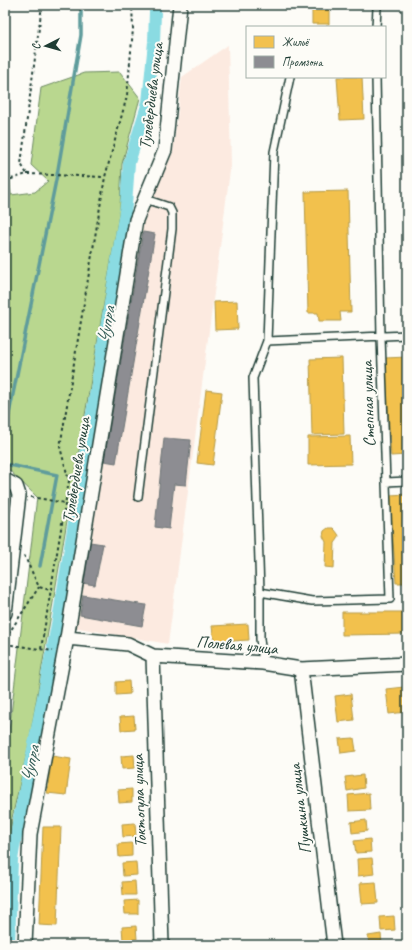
<svg xmlns="http://www.w3.org/2000/svg" width="412" height="950" font-family="Caveat,sans-serif">
<style>
.built{fill:#fceae0}
.green{fill:#b9d78f;stroke:#6c8a62}
.homes{fill:#f2c14e;stroke:#b39946}
.industry{fill:#8d8d92;stroke:#6c7576}
.lines{fill:none;stroke-linecap:round;stroke-linejoin:round}
.stream{stroke:#5f9c9c;stroke-width:3.5}
.canal{stroke:#8adbe2;stroke-width:12}
.lane-casing{stroke:#1f3d34;stroke-width:10}
.street-casing{stroke:#1f3d34;stroke-width:16}
.path{stroke:#1f3d34;stroke-width:2;stroke-dasharray:3 3;stroke-linecap:butt}
.lane{stroke:#fdfcf7;stroke-width:7}
.street{stroke:#fdfcf7;stroke-width:13}
.labels{text-anchor:middle;dominant-baseline:central;stroke-width:4;stroke-linejoin:round;paint-order:stroke}
.street-label{font-size:17px;fill:#1f3d34;stroke:#fdfcf7}
.water-label{font-size:18px;font-style:italic;fill:#345d57;stroke:#fdfcf7}
</style>
<rect width="100%" height="100%" fill="#fdfcf7"/>
<filter id="ink" filterUnits="userSpaceOnUse"><feTurbulence type="fractalNoise" baseFrequency=".025" numOctaves="2"/><feDisplacementMap in="SourceGraphic" scale="8" xChannelSelector="R" yChannelSelector="G"/><feConvolveMatrix kernelMatrix="1 2 1 2 8 2 1 2 1" color-interpolation-filters="sRGB"/></filter>
<g filter="url(#ink)">
<path class="built" d="M228 45 231 163 168 644 73 627 143 220 173 152 182 77Z"/>
<path class="green" d="M120 72 140 98 122 164 120 208 82 433 29 743 12 818 8 861 5 928V765L37 497 5 466V168H9L11 195 35 192 48 181 31 165 41 88 84 73Z"/>
<path class="homes" d="M312 5H329V24H312Z
M337 77H362L364 119 340 120Z
M348 191 351 312H340L341 321H319L318 313H308L305 192Z
M237 301 238 329 215 330 214 302Z
M407 357V455L391 456 385 358Z
M342 358 344 434 312 435 310 359Z
M206 390 222 392 213 465 197 463Z
M350 436 351 464 308 465V437Z
M407 494V583H396L390 495Z
M328 528H333L335 530 338 534 339 536 338 539 335 543 334 568 325 567 326 542 323 536 324 531Z
M342 612H407V634L342 635Z
M248 624 249 640 214 642 212 626Z
M129 681 130 694 116 695V682Z
M404 687 406 712 389 714 386 689Z
M351 694 354 720 338 722 335 696Z
M134 716 135 729 121 730 120 717Z
M354 738 356 751 341 753 339 739Z
M134 755 135 768 122 769 121 756Z
M52 756 71 759 66 795 47 793Z
M363 775 364 788 347 791 345 777Z
M132 789V802L119 803 118 790Z
M369 793 370 810 349 811 348 795Z
M366 820 367 831 352 833 351 822Z
M135 823 136 836 123 837 122 824Z
M43 827H61L57 926 39 925Z
M370 839 371 852 356 853 354 841Z
M132 843V856L119 857 118 844Z
M372 858 374 874 358 876 357 859Z
M136 862 137 875 123 876 122 863Z
M135 881 136 895H123L122 882Z
M376 882 378 903 362 904 360 883Z
M138 900V914H125L124 901Z
M394 916 395 930 381 931 380 917Z
M136 926 137 939 123 940 122 927Z
M381 934 382 945H369L368 936Z"/>
<path class="industry" d="M143 232 155 234 116 463 104 461Z
M164 438 191 440 186 485 174 484 169 529 155 527Z
M90 542 103 544 95 585 82 583Z
M83 595 146 605 142 626 80 615Z"/>
<g class="lines">
<path class="stream" d="M5 434 57 175 81 35V5
M5 464 57 475 40 566"/>
<path class="canal" d="M53 646 60 608 89 432 126 205 129 163 148 102 154 42 155 12V5
M9 945 12 860 18 823 34 744 51 655"/>
<defs>
<path id="lane" d="M376 5 377 8 376 27
M267 341 274 152 290 77
M386 482 407 481
M138 497 172 229V213L169 207 145 199
M260 592 312 601 390 599 381 337 376 77
M263 663 260 639V592L253 378 267 341 407 335"/>
<path id="street" d="M5 480 16 486 19 495 5 613
M67 638 128 644 153 656 263 663 301 669 407 664
M153 656 162 945
M301 669 334 945
M25 945 30 834 67 638 136 220 165 150 180 5"/>
</defs>
<use href="#lane" class="lane-casing"/>
<use href="#street" class="street-casing"/>
<path class="path" d="M27 174 105 177
M5 181 27 174 21 164 42 5
M31 497 65 503
M24 555 39 587 50 590
M5 639 39 587
M5 644 53 651
M41 649 69 481 60 447 105 177 127 96 133 29 132 5"/>
<use href="#lane" class="lane"/>
<use href="#street" class="street"/>
</g>
</g>
<g class="labels">
<g class="street-label">
<text transform="translate(151 96) rotate(-83)">Тулебердиева улица</text>
<text transform="translate(368 404) rotate(-92)">Степная улица</text>
<text transform="translate(76 470) rotate(-81)">Тулебердиева улица</text>
<text transform="translate(237 645) rotate(5)">Полевая улица</text>
<text transform="translate(139 801) rotate(-92)">Токтогула улица</text>
<text transform="translate(300 809) rotate(-97)">Пушкина улица</text>
</g>
<g class="water-label">
<text transform="translate(106 325) rotate(-81)">Чупра</text>
<text transform="translate(30 764) rotate(-79)">Чупра</text>
</g>
</g>
<rect width="412" height="950" fill="none" stroke="#fdfcf7" stroke-width="20"/>
<rect x="10" y="10" width="392" height="930" fill="none" stroke="#1f3d34" stroke-width="1.5" filter="url(#ink)"/>
<rect x="246" y="26" width="140" height="52" fill="#fdfcf7" stroke="#a4b0a9"/>
<rect x="254" y="36" width="20" height="12" fill="#f2c14e" stroke="#a4b0a9"/>
<text x="282" y="46" font-size="12" fill="#1f3d34">Жильё</text>
<rect x="254" y="56" width="20" height="12" fill="#8d8d92" stroke="#a4b0a9"/>
<text x="282" y="66" font-size="12" fill="#1f3d34">Промзона</text>
<g transform="translate(46 46) rotate(264)" stroke="#fdfcf7" stroke-width="3" paint-order="stroke">
<path d="M0-3L7 15L0 10L-7 15Z" fill="#1f3d34"/>
<text y="-6" font-size="11" font-weight="bold" text-anchor="middle" fill="#1f3d34">С</text>
</g>
</svg>
